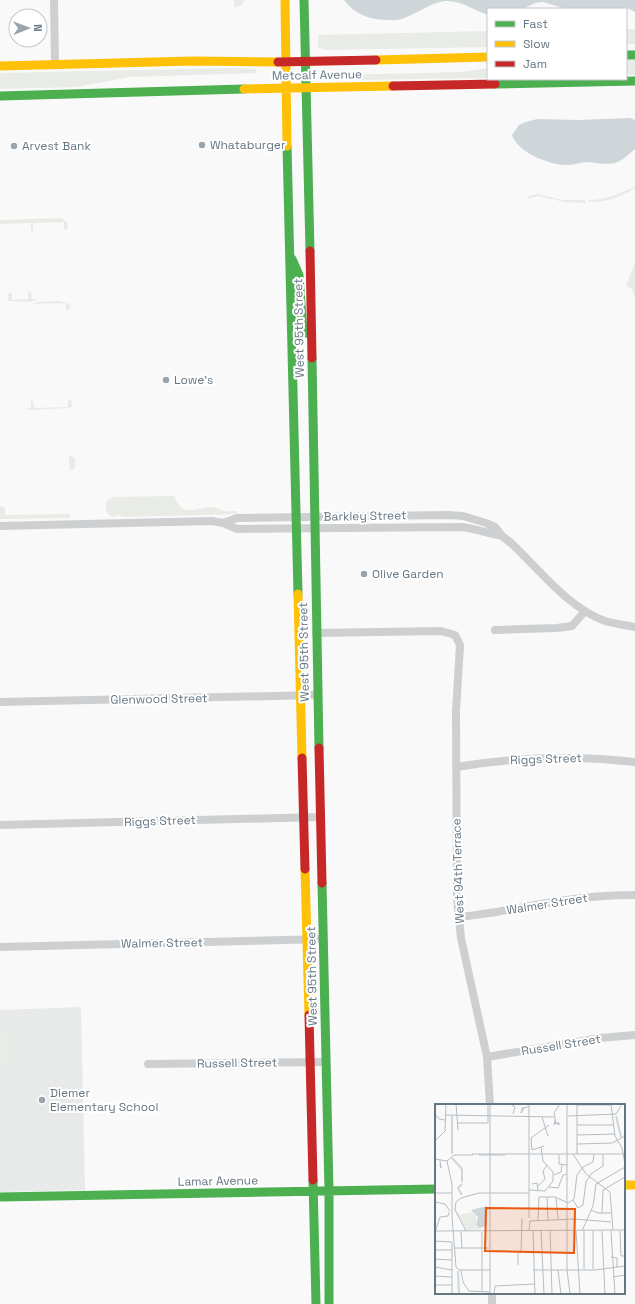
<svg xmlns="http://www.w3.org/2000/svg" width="635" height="1304" font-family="'Space Grotesk',sans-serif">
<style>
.built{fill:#e8e9e9}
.green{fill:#e8ebe6}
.water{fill:#ced6d9}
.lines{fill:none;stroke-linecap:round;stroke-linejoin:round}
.street{stroke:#cecfd0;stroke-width:8}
.fast{stroke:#4caf50;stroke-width:9}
.slow{stroke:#ffc107;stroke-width:9}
.jam{stroke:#c62828;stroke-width:9}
.poi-dot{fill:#99a4ac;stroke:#fff;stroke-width:1.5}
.labels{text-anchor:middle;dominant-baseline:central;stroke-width:4;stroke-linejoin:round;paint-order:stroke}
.street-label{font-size:12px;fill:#657683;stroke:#fff}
.poi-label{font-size:12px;fill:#657683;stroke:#fff;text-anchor:start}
.inset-river{fill:none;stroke:#ced6d9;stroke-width:2}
.inset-road{fill:none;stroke:#b5bdc3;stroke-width:1}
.view{fill:#e8590c;fill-opacity:0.15;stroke:#e8590c;stroke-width:2}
.inset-edge{fill:none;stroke:#657683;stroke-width:2}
</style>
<rect width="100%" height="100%" fill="#f9f9f9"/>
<path class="built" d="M81 1007 85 1190 0 1192V1010Z"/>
<path class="green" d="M234 0H245L242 5 235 7 234 5Z
M626 29H635V44H626Z
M488 31V47L325 50 318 47V35Z
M626 60H635V75H626Z
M236 68 256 69 257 73 130 77 77 87 0 89V73Z
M488 68V78L356 80 335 78V75L462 72Z
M635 187V188C621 197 605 203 588 202L589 200C607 200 619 193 635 187Z
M537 194 563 200H585L586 203 565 202 538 196 527 199 529 196Z
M61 218 67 222 68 228 66 230 64 229V222L33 223V231L31 230V223L0 224V220Z
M635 262V296H634L632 289 626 286Z
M29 291 31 292 32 299H38L31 302 8 301V294L10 292 12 293V300L28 299V293Z
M58 301 70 304 69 310H66V303L32 304 40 302Z
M71 399 72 407 69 408 31 410 24 408H31V400L33 401 34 408 68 407V400Z
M70 455 75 458V467L73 470H70L69 456Z
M174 496C183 518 193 508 212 507 216 507 220 510 224 511 228 512 233 511 237 511V514L123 517 117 514V516L113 517 109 515 106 510V502L109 499 113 497Z
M0 506 5 508V515L70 514V518L1 519H0Z
M0 1027H9L10 1068H0Z"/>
<path class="water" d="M344 0H635V12L627 8 618 9H566L543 2 535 3 523 9H488V15C473 10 461 0 445 1 429 3 417 14 402 19 399 20 394 20 390 20 372 20 356 16 344 0Z
M630 118 635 120V149C629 154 622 161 615 163 605 165 597 163 587 162 581 162 575 165 569 165 551 166 518 153 512 135L519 125 526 122 537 119 578 120Z"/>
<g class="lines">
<path class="street" d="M54 0 55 64
M223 523 237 518 448 515 463 516 486 523 495 527 502 536 511 543C539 569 568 608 605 621 615 624 625 625 635 627
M0 526 212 521 223 523 237 529 461 527C475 528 488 534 502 536
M495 630 557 628 572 626 585 611
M316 633 441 631 455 635 460 645 456 712 457 898 461 938 487 1057 490 1105
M0 702 317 695
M456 767C516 757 575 755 635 762
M0 825 320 817
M459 917C493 914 525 906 559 901 584 897 610 895 635 895
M0 947 323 939
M487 1057 600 1038 635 1035
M148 1064 326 1062
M492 1304V1293"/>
<path class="fast" d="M304 0 310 251
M626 55H635
M495 84 635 81
M0 96 244 89
M287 146 298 594
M292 259 299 275 303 332 310 334
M312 358 319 748
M322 883 329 1190V1304
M313 1180 316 1304
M0 1197 436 1189"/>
<path class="slow" d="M285 0 287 146
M376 60 488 57
M0 66 193 61 278 62
M244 89 393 86
M298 594 302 758
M305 869 309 1015
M624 1185H635"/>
<path class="jam" d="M278 62 376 60
M393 86 495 84
M310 251 312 358
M319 748 322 883
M302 758 305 869
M309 1015 313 1180"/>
</g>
<g class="poi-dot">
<circle cx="202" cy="145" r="4"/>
<circle cx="14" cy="146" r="4"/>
<circle cx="166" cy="380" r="4"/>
<circle cx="364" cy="574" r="4"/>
<circle cx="42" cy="1100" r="4"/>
</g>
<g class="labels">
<g class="street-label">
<text transform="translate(317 75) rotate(-1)">Metcalf Avenue</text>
<text transform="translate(299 328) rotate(-91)">West 95th Street</text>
<text transform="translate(365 516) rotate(-1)">Barkley Street</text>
<text transform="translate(304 652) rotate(-91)">West 95th Street</text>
<text transform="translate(159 699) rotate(-1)">Glenwood Street</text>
<text transform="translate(546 759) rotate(-2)">Riggs Street</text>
<text transform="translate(160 821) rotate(-2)">Riggs Street</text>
<text transform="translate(458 871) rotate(-92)">West 94th Terrace</text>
<text transform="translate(547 904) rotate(-9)">Walmer Street</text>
<text transform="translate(162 943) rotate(-1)">Walmer Street</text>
<text transform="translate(312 976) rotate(-91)">West 95th Street</text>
<text transform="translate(561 1045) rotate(-9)">Russell Street</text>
<text transform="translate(237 1063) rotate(-1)">Russell Street</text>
<text transform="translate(218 1181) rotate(-1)">Lamar Avenue</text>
</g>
<g class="poi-label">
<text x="210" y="145">Whataburger</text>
<text x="22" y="146">Arvest Bank</text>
<text x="174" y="380">Lowe's</text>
<text x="372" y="574">Olive Garden</text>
<text x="50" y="1093">Diemer<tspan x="50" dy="14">Elementary School</tspan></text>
</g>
</g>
<g transform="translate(435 1104)">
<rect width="190" height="190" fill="#f9f9f9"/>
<path d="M20 104 25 111 36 108 41 111V123L48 125 31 126Z" fill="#e8ebe6"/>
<path d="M52 102V122L44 124 41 121 43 113 36 106Z" fill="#ced6d9"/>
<path class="inset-river" d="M17 12V50M181 12 186 33M17 54 27 65V78M27 80 23 84 27 91M23 167 24 190"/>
<path class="inset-road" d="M21 0 23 26M55 0V190M75 0 80 3 78 10M132 0V166L135 190M176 0 180 32 187 44 190 60M142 1H176M89 4 86 9 87 5V4H89L92 3H94M0 10 4 15 10 16M10 11 119 13M133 12 181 10 187 0M107 13 113 32M120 16 119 21 121 19H124V21L121 19M23 19H53V0M121 19 119 9 125 0M142 21H178M10 27 11 0M142 31 180 30M0 37 10 27M142 40 177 39 190 32M109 42 97 46 96 34 114 21M37 50H190M124 50V60L132 61M138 50 151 70 175 88 178 126M142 50V0M44 51H70M0 55 12 57M12 57 17 80V113M12 57 19 51H38M5 60 6 64 5 56M119 71 126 68 127 61M97 80 102 79 103 87M103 82 110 75 108 67 112 61M114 83 123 84 128 71 132 70M94 86 110 87 118 77V68L108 57 106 43M0 89H17M112 93 113 117M121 94 123 115M138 96 143 104 148 101 151 78 156 70 168 62V50M0 98 10 100 15 107M156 106 163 109H176M190 107V126M167 109 168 86 190 73M17 113 21 163 24 166H55M94 114V0M103 117 104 93H120L133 99 139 95 142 71 148 63 158 58 159 50M94 126 95 117 139 115 176 118M98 126 100 190M106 126 109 190M115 126 117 190M0 127 190 126M31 127 20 106 21 98 26 94 44 89H94M141 127 145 190M147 127 158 102 161 80 190 63M149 127V165M158 127V165M167 127 170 190M176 127 180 190M185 127 186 152H190M0 128 5 113 13 112 14 108M26 128 27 144M47 128V188M0 137 17 138V190M20 144H54M0 146H17M176 153 182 154V163M0 155 17 156M83 161V149L86 148 87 114M0 163 17 166M26 166 28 178 34 187 55 188M98 166H160L190 162M123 166 126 190M0 172 17 173M178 173 190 171M0 181H17M0 190H17M59 190 60 182 99 180M74 190H90"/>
<path class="view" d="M51 104 140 105 139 149 50 147Z"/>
<rect width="190" height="190" class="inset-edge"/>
</g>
<rect x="487" y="8" width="140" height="72" fill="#ffffff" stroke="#c1c8cd"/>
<rect x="495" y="21" width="20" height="6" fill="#4caf50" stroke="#c1c8cd"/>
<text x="523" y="28" font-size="12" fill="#657683">Fast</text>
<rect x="495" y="41" width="20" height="6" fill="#ffc107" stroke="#c1c8cd"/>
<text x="523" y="48" font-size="12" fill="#657683">Slow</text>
<rect x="495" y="61" width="20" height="6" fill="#c62828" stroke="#c1c8cd"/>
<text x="523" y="68" font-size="12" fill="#657683">Jam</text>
<g transform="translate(28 28) rotate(89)"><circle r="19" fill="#ffffff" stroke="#c1c8cd"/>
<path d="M0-3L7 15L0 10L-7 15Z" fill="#99a4ac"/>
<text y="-6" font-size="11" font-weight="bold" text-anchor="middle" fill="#657683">N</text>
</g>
</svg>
